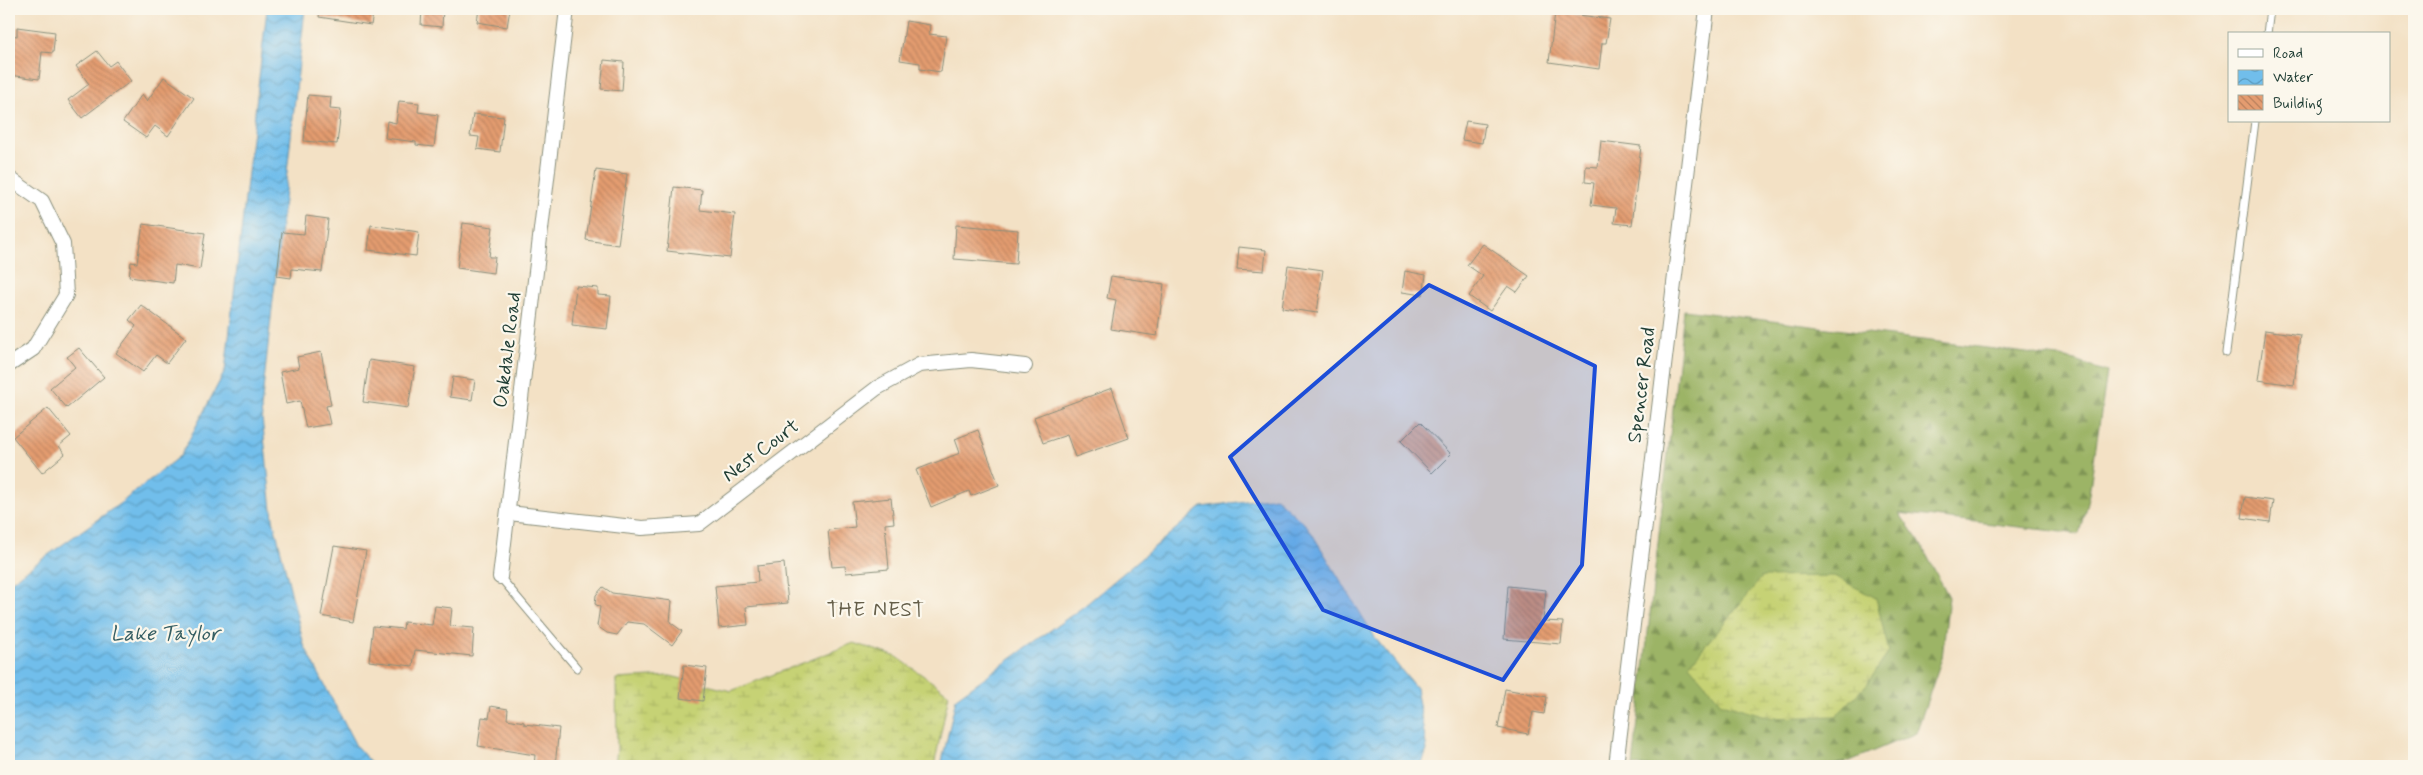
<svg xmlns="http://www.w3.org/2000/svg" width="2423" height="775" font-family="Mynerve,sans-serif">
<style>
.forest{fill:url(#forest-firs);stroke:#5e784d}
.wetland{fill:url(#wetland-marsh);stroke:#728854}
.water{fill:url(#water-waves);stroke:#487e90}
.building{fill:url(#building-back-hatch)}
.lines{fill:none;stroke-linecap:round;stroke-linejoin:round}
.service-casing{stroke:#898f7c;stroke-width:9}
.minor-casing{stroke:#898f7c;stroke-width:16}
.service{stroke:#fff;stroke-width:7}
.minor{stroke:#fff;stroke-width:14}
.marked{fill:#1d4ed8;fill-opacity:0.2;stroke:#1d4ed8;stroke-width:4;stroke-linejoin:round}
.labels{text-anchor:middle;dominant-baseline:central;stroke-width:4.5;stroke-linejoin:round;paint-order:stroke}
.street-label{font-size:20px;fill:#1f3d34;stroke:#fbf7ec}
.neighbourhood-label{font-size:21px;letter-spacing:1px;fill:#645e49;stroke:#fbf7ec}
.water-label{font-size:21px;font-style:italic;fill:#345d62;stroke:#fbf7ec}
</style>
<defs>
<pattern id="forest-firs" width="22" height="20" patternUnits="userSpaceOnUse" patternTransform="scale(1.25)"><rect width="22" height="20" fill="#9cb466"/><path d="M5 1l3.5 6h-7zM16 11l3.5 6h-7z" fill="#7f9455"/></pattern>
<pattern id="wetland-marsh" width="20" height="14" patternUnits="userSpaceOnUse" patternTransform="scale(1.25)"><rect width="20" height="14" fill="#c6d274"/><path d="M1 5h8M5 5V1M11 12h8M15 12V8" fill="none" stroke="#aab565"/></pattern>
<pattern id="water-waves" width="16" height="10" patternUnits="userSpaceOnUse" patternTransform="scale(1.25)"><rect width="16" height="10" fill="#71beeb"/><path d="M0 5q4-4 8 0t8 0" fill="none" stroke="#5c9cbf"/></pattern>
<pattern id="building-back-hatch" width="6" height="6" patternUnits="userSpaceOnUse" patternTransform="scale(1.25)"><rect width="6" height="6" fill="#e49c70"/><path d="M-1 5l2 2M0 0l6 6M5-1l2 2" fill="none" stroke="#b8805d"/></pattern>
</defs>
<rect width="100%" height="100%" fill="#fbf7ec"/>
<filter id="ink" filterUnits="userSpaceOnUse"><feTurbulence type="fractalNoise" baseFrequency=".02" numOctaves="2"/><feDisplacementMap in="SourceGraphic" scale="10" xChannelSelector="R" yChannelSelector="G"/><feConvolveMatrix kernelMatrix="1 2 1 2 8 2 1 2 1" color-interpolation-filters="sRGB"/></filter>
<filter id="wash" filterUnits="userSpaceOnUse"><feTurbulence type="fractalNoise" baseFrequency=".0096" numOctaves="4" result="noise"/><feDisplacementMap in="SourceGraphic" scale="20" xChannelSelector="R" yChannelSelector="G"/><feGaussianBlur stdDeviation="1.12" result="paint"/><feColorMatrix in="noise" values="0 0 0 0 0 0 0 0 0 0 0 0 0 0 0 0 0 1.4 0 .05"/><feComposite in="paint" operator="in"/></filter>
<g filter="url(#wash)">
<rect width="100%" height="100%" fill="#f3e1c5"/>
<path class="forest" d="M1684 310 2066 358 2107 372 2089 494 2079 534 1899 513 1919 541 1949 597 1942 658 1916 733 1850 761 1828 766H1633Z"/>
<path class="wetland" d="M1834 576 1876 598 1889 652 1867 684 1836 716 1773 718 1721 703 1689 665 1762 577Z
M854 643 897 657 949 694 934 766H615L617 749 616 679 670 676 731 691Z"/>
<path class="water" d="M267 9H305L261 409 273 519 304 645 356 746 374 766H9V583L122 502 181 455 225 371Z
M1275 497 1308 527 1376 639 1416 688 1427 750 1421 766H941L956 698 1083 607 1202 507Z"/>
<g id="blocks">
<path class="building" d="M320 9H374L371 25 319 17Z
M422 9H443L442 27 421 25Z
M479 9H510L507 27 477 22Z
M1555 12 1610 19 1606 43H1602L1599 69 1549 62Z
M906 21 930 25 929 34 946 36 941 72 920 69V63L900 60Z
M17 27 55 32 53 53 42 52 39 79 9 75V35L17 36Z
M97 51 109 66 116 61 131 81 82 118 68 100 89 84 76 66Z
M604 60 624 62 622 91 601 89Z
M164 77 194 98 168 136 155 126 146 138 123 122 142 94 147 101Z
M308 95 331 97 330 109 341 110 337 144 304 141Z
M399 101 419 103 418 112 438 115 434 147 416 145V142L385 138 387 121 396 123Z
M473 114 504 117 500 152 477 149 479 137 470 136Z
M1466 121 1485 124 1482 143 1462 140Z
M1601 141 1641 146 1632 225 1614 223 1616 208 1591 205 1594 183 1585 182 1586 166 1598 167Z
M596 170 627 174 618 245 586 240Z
M674 187 702 190 700 210 735 214 730 258 667 251Z
M306 216 328 219 322 272 292 269 291 278 277 276 282 232 304 234Z
M463 223 493 227 489 257H495L493 273 457 268Z
M143 224 205 233 200 269 175 265 173 283 129 277 131 262 137 263Z
M371 225 419 232 416 256 368 250Z
M956 225 1018 230 1016 264 954 259Z
M1483 244 1529 276 1517 292 1508 286 1490 311 1469 296 1483 276 1467 265Z
M1239 247 1266 250 1264 271 1237 269Z
M1288 265 1323 270 1317 313 1282 308Z
M1405 271 1426 275 1423 295 1402 292Z
M1111 276 1164 284 1157 336 1111 329 1116 300 1107 298Z
M576 286 598 288V295L611 296 607 329 572 325Z
M141 305 186 338 167 363 156 355 143 372 116 353 136 326 129 320Z
M2265 330 2300 335 2294 385 2258 380Z
M79 348 104 377 67 408 50 388 75 367 67 357Z
M321 352 331 405 326 406 330 424 306 428 300 401 286 404 280 372 299 368 297 357Z
M369 360 415 367 408 408 363 402Z
M453 377 475 380 472 400 450 397Z
M1112 388 1129 438 1075 457 1067 435 1043 443 1034 417Z
M48 408 71 436 59 446 65 454 42 473 13 437Z
M1420 422 1451 454 1432 473 1401 441Z
M978 430 999 485 971 496 969 491 931 507 916 470 960 453 955 439Z
M2245 497 2273 501 2270 522 2242 518Z
M891 498 894 523 885 524 889 569 846 573 845 566 832 567 828 530 855 527 852 502Z
M334 546 366 551 353 622 321 616Z
M784 563 788 603 746 607 748 625 719 628 715 586 758 582 757 566Z
M1508 586 1546 590 1543 621 1563 622 1561 644 1504 639Z
M603 587 612 593 672 601 670 622 682 631 672 645 644 624 627 622 617 635 607 633 597 626 600 607 595 604 596 595Z
M435 606 452 608 450 626 474 628 472 656 415 650 413 666 369 661 373 626 403 629 404 622 432 625Z
M684 665 707 668 703 701 680 698Z
M1505 689 1547 697 1544 714 1533 712 1528 734 1498 728Z
M491 706 508 709 507 719 524 722V724L559 728 555 766H534L535 755 478 746 482 717 489 718Z"/>
</g>
</g>
<g filter="url(#ink)">
<use href="#blocks" fill-opacity="0" stroke="#898f7c" stroke-width="1"/>
<g class="lines">
<defs>
<path id="service" d="M2267 34 2270 9
M2226 353 2255 121
M500 577 577 668"/>
<path id="minor" d="M9 178 42 201 63 244 66 295 33 349 9 365
M509 513 642 528 699 524 877 388 919 365 971 360 1025 366
M500 577 567 9
M1616 766 1707 9"/>
</defs>
<use href="#service" class="service-casing"/>
<use href="#minor" class="minor-casing"/>
<use href="#service" class="service"/>
<use href="#minor" class="minor"/>
</g>
</g>
<path class="marked" d="M1429 285 1595 366 1582 565 1503 680 1323 610 1230 457Z"/>
<g class="labels">
<g class="street-label">
<text transform="translate(508 350) rotate(-83)">Oakdale Road</text>
<text transform="translate(1642 385) rotate(-83)">Spencer Road</text>
<text transform="translate(761 451) rotate(-37)">Nest Court</text>
</g>
<g class="neighbourhood-label">
<text x="876" y="610">THE NEST</text>
</g>
<g class="water-label">
<text x="165" y="634">Lake Taylor</text>
</g>
</g>
<rect width="2423" height="775" fill="none" stroke="#fbf7ec" stroke-width="30"/>
<rect x="2228" y="32" width="162" height="90" fill="#fbf7ec" stroke="#a3ada2"/>
<rect x="2238" y="49" width="25" height="8" fill="#ffffff" stroke="#a3ada2"/>
<text x="2273" y="58" font-size="15" fill="#1f3d34">Road</text>
<rect x="2238" y="70" width="25" height="15" fill="url(#water-waves)" stroke="#a3ada2"/>
<text x="2273" y="82" font-size="15" fill="#1f3d34">Water</text>
<rect x="2238" y="95" width="25" height="15" fill="url(#building-back-hatch)" stroke="#a3ada2"/>
<text x="2273" y="108" font-size="15" fill="#1f3d34">Building</text>
</svg>
